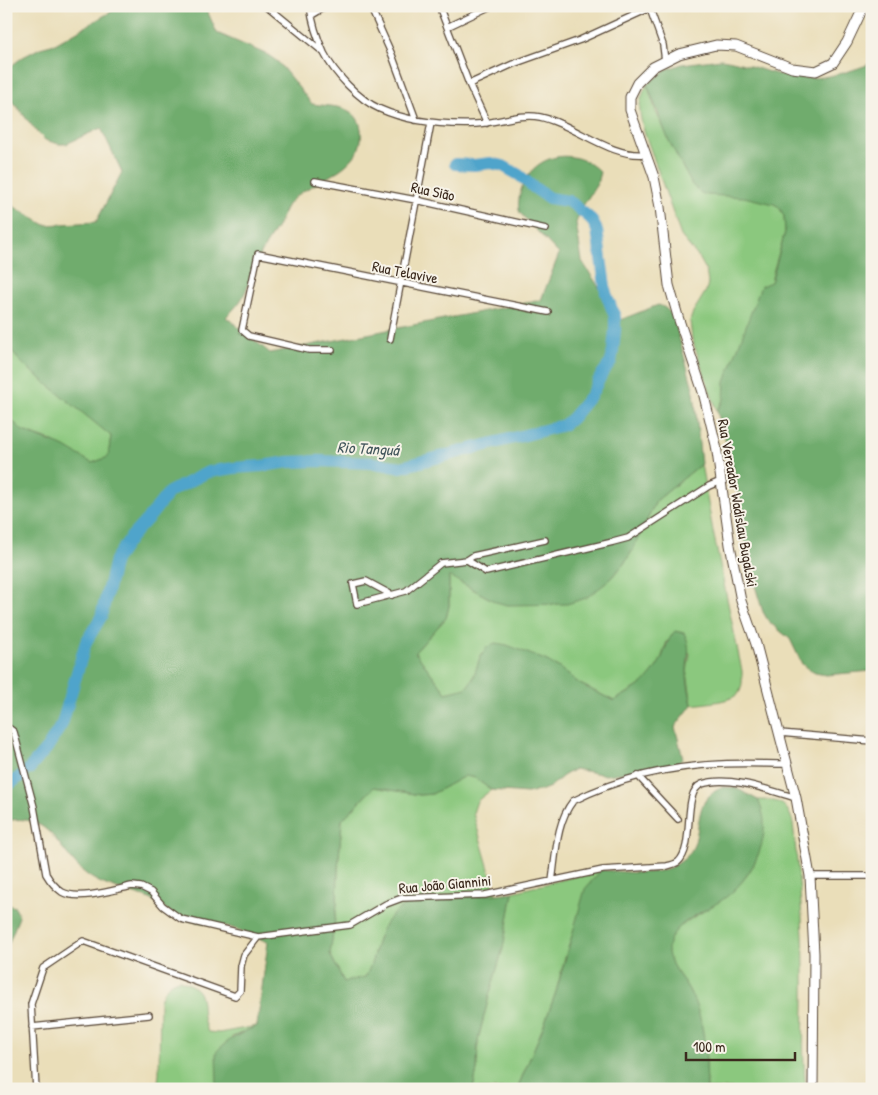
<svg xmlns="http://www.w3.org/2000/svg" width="878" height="1095" font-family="'Patrick Hand',sans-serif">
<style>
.green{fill:#8bc87e;stroke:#63794e}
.forest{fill:#70ac6d;stroke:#566b46}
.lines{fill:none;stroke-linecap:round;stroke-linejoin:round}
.river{stroke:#4fa4cb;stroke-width:12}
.street-casing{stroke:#554535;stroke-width:8}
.secondary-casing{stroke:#554535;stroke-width:11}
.street{stroke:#fff;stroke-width:5.5}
.secondary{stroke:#fff;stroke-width:9}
.labels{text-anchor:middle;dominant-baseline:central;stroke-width:4;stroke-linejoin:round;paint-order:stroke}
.street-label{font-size:15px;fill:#3b2a1e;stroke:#f7f3e8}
.water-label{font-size:16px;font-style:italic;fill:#42555b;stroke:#f7f3e8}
</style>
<rect width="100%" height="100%" fill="#f7f3e8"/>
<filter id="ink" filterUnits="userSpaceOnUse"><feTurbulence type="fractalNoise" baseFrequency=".02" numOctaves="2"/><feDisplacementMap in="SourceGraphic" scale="10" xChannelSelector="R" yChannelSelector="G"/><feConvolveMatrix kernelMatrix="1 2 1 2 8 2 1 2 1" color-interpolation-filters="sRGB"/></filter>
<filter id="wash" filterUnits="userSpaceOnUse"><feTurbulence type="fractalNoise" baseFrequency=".0096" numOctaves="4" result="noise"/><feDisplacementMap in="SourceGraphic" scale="20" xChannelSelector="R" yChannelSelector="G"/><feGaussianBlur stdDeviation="1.12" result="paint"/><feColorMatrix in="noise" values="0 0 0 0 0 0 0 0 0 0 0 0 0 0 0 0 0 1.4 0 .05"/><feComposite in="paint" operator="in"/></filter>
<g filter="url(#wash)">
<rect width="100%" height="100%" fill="#eadeb9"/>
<path class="green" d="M647 84 656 112 685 172 768 200 779 207 784 216 785 232 774 269 766 304 724 399 717 411 692 339 690 321 693 312 706 291 708 283 706 270 700 259 681 236 644 131C638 110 638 103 647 84Z
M6 343 18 359 25 366 111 435 108 458 92 463 49 440 23 431 6 415Z
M701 464 713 531 742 671C742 678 743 684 740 691 735 702 704 703 692 705L687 672 690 653 667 641 660 662 647 681 614 701 580 684 558 667 545 660 528 654 486 648C480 657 473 683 466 688 462 691 452 692 446 693L415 652 446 618 449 606V576L496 602 606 583 623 565 631 553 656 501Z
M465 775 475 778 491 790 477 801 473 813 496 894 437 901 425 899 379 936 371 967 365 977 344 982 330 954 337 904 338 869 342 820 374 787 420 795 432 794Z
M758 800C779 800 787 802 793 823 798 872 804 921 804 971 805 1011 801 1048 806 1089H707C706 1056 705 1023 690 992 682 975 660 959 670 938 676 927 689 920 699 914 732 894 759 875 761 834 761 822 763 811 758 800Z
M601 870 579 916 565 957 556 992 544 1025 517 1089H473L477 1070 478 1040 489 996 503 948 513 892Z
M179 980C214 991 195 1009 208 1032L219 1033 257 1026 232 1037 217 1083 212 1089H157L159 1074 160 1000C164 990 168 983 179 980Z"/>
<path class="forest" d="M121 6H205L217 33 268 55 278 62 312 104C331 107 357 104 361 129 367 170 312 179 291 201 285 207 282 218 278 225 270 238 262 251 255 265 250 276 248 289 241 300 237 306 231 312 226 317L270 353 541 300 559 254 520 213C517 206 519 198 521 190 532 154 574 145 600 172L597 184 581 209 576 223 582 261 620 320 658 305C668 307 671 314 675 323L694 392 701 464 656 501 631 553 623 565 606 583 586 598 567 604 507 605 496 602 449 576V606L446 618 415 652 446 693 466 688 473 679 480 657 486 648 495 643 507 645 545 660 558 667 580 684 614 701C634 689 647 684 659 663 666 651 665 643 675 631L684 633C692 647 687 657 687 672 687 683 690 694 692 705L675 727 683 758 676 766 606 775 575 769 563 776 550 787 540 791 527 793 491 790 475 778 465 776 432 794 420 795 374 787 342 820 338 869 337 904 330 954 344 982 365 977C373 964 374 950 379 937 389 910 409 898 437 901L513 892 503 948 489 996 478 1040 477 1070 473 1089H212L217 1083 216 1052C228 1039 241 1033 257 1026L268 942C254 937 239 929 225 926 208 923 192 923 176 916 167 911 160 903 150 899 131 892 102 887 86 874 58 852 51 811 6 821V415L23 431 65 447 92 463 108 457 111 436 25 366 18 359 6 343V202L45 225 96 222 122 172 101 128 66 144H59L45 140 37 132 10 98 6 91V74L11 66 23 57 40 48 55 44Z
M721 59C745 62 768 74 792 77 819 81 847 73 872 63V671L826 675 815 673 808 669 802 664 790 639 769 622 763 612 749 566 735 474 717 411 724 399 725 382 761 286 771 282 785 232 784 216 779 207 774 204 744 197 707 195 701 193 692 185 668 139 647 84 668 69 682 64Z
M723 787 736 788 758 800C761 807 764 815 764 822 766 851 746 884 722 900 706 911 680 920 671 938 660 959 682 975 690 992 706 1023 706 1055 707 1089H517L544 1025 556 992 585 889 601 870C620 871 640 875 659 871 673 868 689 859 694 845 702 821 694 799 723 787Z
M6 904 15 907 19 917 6 950Z"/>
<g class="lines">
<path class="river" d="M29 769 47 748 62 724 86 642 101 617 115 560 131 537 151 515 169 492 208 472 234 468 262 466 289 462 318 461 374 463 401 467 564 425 572 418 591 395 602 374 611 362 613 350 615 331V317L606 293 597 230 591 219 573 204 568 201 549 198 533 187 519 175 503 166 491 163 474 165 455 164
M6 787 22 775"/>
</g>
</g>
<g filter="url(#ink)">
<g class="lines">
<defs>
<path id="street" d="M267 6 323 52
M310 6C312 21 318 40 324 53 334 73 359 100 380 109 409 122 445 125 476 124 497 123 519 113 540 117 575 124 609 158 646 154
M370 6 392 55 416 120
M439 6 469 84 487 123
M649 6 663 45 665 61
M312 15 327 6
M447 27 491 6
M469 84 513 64 580 40 650 8
M315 181 416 200 546 229
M390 339 431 123
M332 350H309L249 336 242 330 258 254 548 312
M467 560 473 556 545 540
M392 595 366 581 353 584 357 604 406 591 441 563 467 560 486 572 613 542 628 538 709 486 721 481
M6 726 14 732 34 807 46 874C50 881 55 887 62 892 78 901 114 890 132 886L141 887 151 892 163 906 181 919 258 937
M780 733 872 741
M638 776 678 819
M810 876H872
M552 881C556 855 556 822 573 801 619 778 671 766 722 764 744 763 766 764 788 764
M32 1027 149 1015
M36 1089 31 1004 43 968 83 941 235 996 240 991 241 966 244 955 258 937 350 925 386 904 402 898 485 895 603 870 667 866C671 865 675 864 678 862 696 846 681 792 702 784 729 775 769 790 796 798"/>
<path id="secondary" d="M813 1089 814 954 810 876 796 798 756 644 741 601 730 545 716 445 703 392 679 320 669 285 660 207 654 177 630 110V97L637 83 653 67 679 54 716 45 736 46 792 68 816 71 833 63 847 42 864 6"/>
</defs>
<use href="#street" class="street-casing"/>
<use href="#secondary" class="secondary-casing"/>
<use href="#street" class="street"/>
<use href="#secondary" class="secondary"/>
</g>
</g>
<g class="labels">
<g class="street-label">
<text transform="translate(433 191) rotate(12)">Rua Sião</text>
<text transform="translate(405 272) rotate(11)">Rua Telavive</text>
<text transform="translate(738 503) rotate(80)">Rua Vereador Wadislau Bugalski</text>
<text transform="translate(445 884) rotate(-5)">Rua João Giannini</text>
</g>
<g class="water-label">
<text transform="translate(368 448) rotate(3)">Rio Tanguá</text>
</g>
</g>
<rect width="878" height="1095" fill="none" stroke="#f7f3e8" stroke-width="25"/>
<path d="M686 1052v8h109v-8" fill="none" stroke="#3b2a1e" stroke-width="2.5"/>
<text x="693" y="1052" font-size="15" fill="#3b2a1e" stroke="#f7f3e8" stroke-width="4" paint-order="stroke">100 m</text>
</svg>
